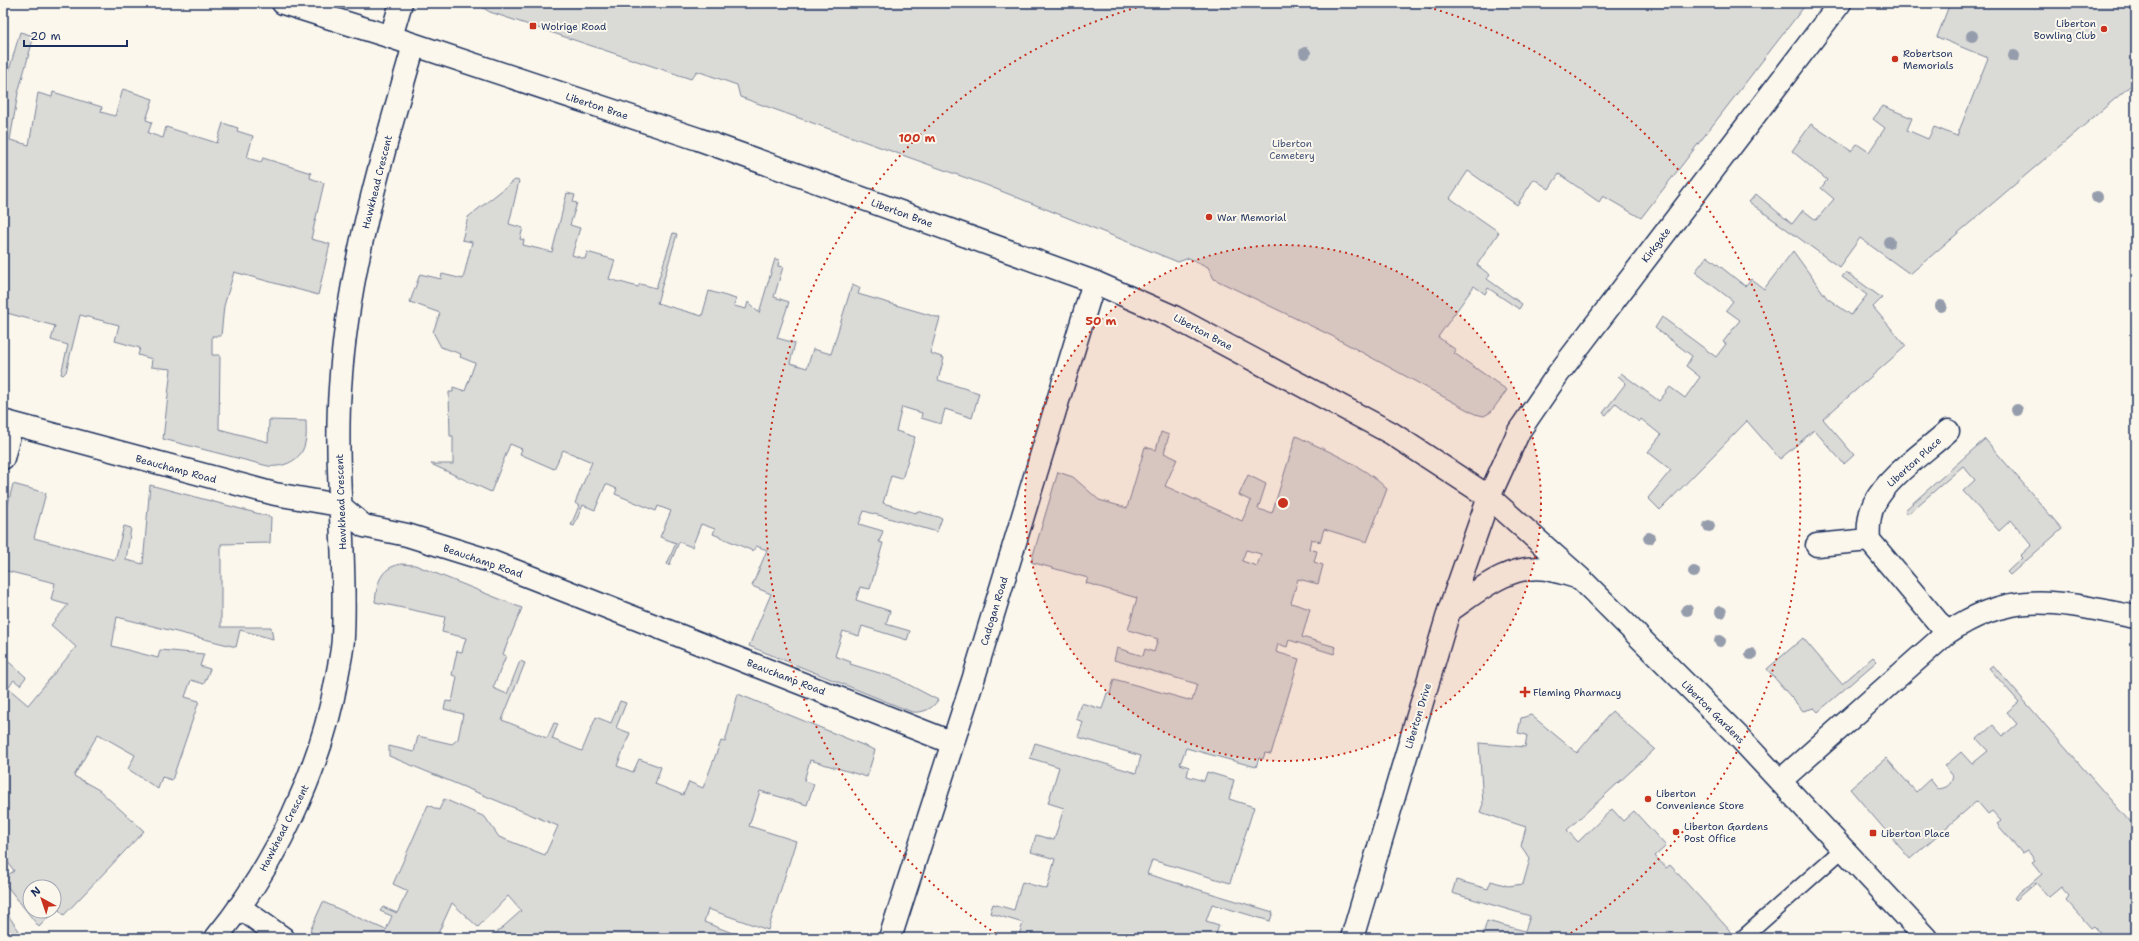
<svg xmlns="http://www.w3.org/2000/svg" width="2139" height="941" font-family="'Shantell Sans',sans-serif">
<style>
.green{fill:#dadad7;stroke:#7a849a;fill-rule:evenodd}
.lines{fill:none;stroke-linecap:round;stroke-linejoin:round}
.lane-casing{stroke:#1b2f5e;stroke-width:18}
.street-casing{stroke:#1b2f5e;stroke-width:25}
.secondary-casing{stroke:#1b2f5e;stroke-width:25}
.primary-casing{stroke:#1b2f5e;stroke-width:25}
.lane{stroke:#fbf7ec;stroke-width:15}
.street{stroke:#fbf7ec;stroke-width:22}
.secondary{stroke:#fbf7ec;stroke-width:22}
.primary{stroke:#fbf7ec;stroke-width:22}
.tree{fill:#959cab}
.ring{fill:none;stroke:#c8321e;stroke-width:2;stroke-dasharray:2 4}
.poi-dot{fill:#c8321e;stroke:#fbf7ec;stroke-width:1.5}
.labels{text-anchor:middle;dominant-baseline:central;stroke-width:4;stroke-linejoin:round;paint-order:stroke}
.poi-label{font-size:10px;fill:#1b2f5e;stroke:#fbf7ec;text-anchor:start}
.street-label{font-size:10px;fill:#1b2f5e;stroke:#fbf7ec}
.park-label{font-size:10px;fill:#415176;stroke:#fbf7ec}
.centre{fill:#c8321e;stroke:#fbf7ec;stroke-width:2}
.ring-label{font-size:12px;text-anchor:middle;font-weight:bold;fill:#c8321e;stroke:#fbf7ec;stroke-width:4;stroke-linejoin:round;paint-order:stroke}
</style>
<rect width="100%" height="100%" fill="#fbf7ec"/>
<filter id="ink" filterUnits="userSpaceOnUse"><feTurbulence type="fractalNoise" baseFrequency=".025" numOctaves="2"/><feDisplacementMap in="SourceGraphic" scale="8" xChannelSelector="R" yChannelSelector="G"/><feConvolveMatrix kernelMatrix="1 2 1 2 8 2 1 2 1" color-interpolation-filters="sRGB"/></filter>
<g filter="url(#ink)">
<path class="green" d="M475 3H1807L1641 218 1603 196 1599 202 1559 174 1549 189 1534 179 1517 205 1468 171 1450 198 1499 232 1477 265 1490 275 1487 279 1522 304 1519 309 1488 288 1485 294 1474 286 1438 337 1456 350 1454 353 1507 390 1491 412 1484 416 1475 414 1332 336 1214 279 1208 267 1189 258 1178 262 986 185 740 97 737 85 697 71 691 79 490 12Z
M1950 3H2136V81L1910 274 1860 238 1839 267 1749 202 1756 194 1792 224 1803 210 1816 220 1834 199 1821 188 1827 180 1792 151 1811 124 1851 151 1857 144 1869 152 1885 128 1873 119 1883 106 1912 118 1907 130 1928 139 1934 127 1957 136 1988 58 1937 37Z
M20 32 34 36 18 93 10 140 29 145 38 93 52 97 53 92 102 107 101 112 115 116 123 89 153 99 146 120 152 122 148 133 163 138 166 127 217 143 223 123 238 128 237 131 253 136 247 158 261 162 263 158 311 173 310 178 324 183 311 239 330 244 318 295 234 272 224 306 221 336H212V355H220L219 429 268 442 269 420 306 421C306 428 307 437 305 443 302 460 284 468 268 466L163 439 171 369 151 367 152 359 138 355 140 348 115 341 119 325 80 315 66 372 63 375 61 374 68 345 51 340 55 326 3 312V91Z
M515 180 519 181 509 224 523 228 520 239 524 240 523 245 552 252 567 193 575 195 573 202 577 203 570 225 580 228 572 255 585 259 587 252 615 260 609 279 638 287 640 284 656 288 673 233 677 234 657 303 702 316 709 291 736 299 734 306 746 309 748 302 759 313 775 259 779 260 778 266 783 267 774 297 789 302 777 338 795 343 790 363 807 368 813 349 831 354 852 285 860 288 858 294 940 318 930 353 944 358 938 380 979 393 972 418 945 409 941 424 921 418 922 413 902 407 896 431 915 437 902 479 891 476 883 503 916 513 917 511 942 518 937 532 864 511 859 524 883 531 879 542 883 543 870 589 860 587 856 600 890 611 886 624 910 631 907 640 862 626 859 636 843 631 835 656 851 662 850 664 896 678 938 700C932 709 924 713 912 712L749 646 771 594 752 586 767 550 756 546 753 551 713 534 715 529 701 524 692 547 679 542 669 566 667 564 676 543 660 537 671 511 658 506 656 511 615 494 617 489 606 484 595 510 583 505 574 526 571 525 579 506 575 503 592 462 563 450 554 469 520 454 522 449 510 444 491 492 431 464H453V436H450L449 392H453V387L465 391 475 363 460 357 461 354 441 347 433 332 440 313 410 302 420 274 441 279 442 274 463 279 472 242 462 240 468 217Z
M1793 251 1827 298 1851 315 1867 295 1842 277 1846 272 1882 298 1873 307 1906 346 1823 419 1854 455 1844 464 1814 430 1780 459 1747 421 1660 510 1648 498 1671 470 1648 452 1661 435 1641 419 1639 422 1616 403 1606 415 1603 413 1626 383 1618 376 1621 373 1659 401 1670 387 1685 398 1700 377 1686 366 1692 356 1655 328 1662 317 1716 357 1726 344 1723 342 1740 320 1726 310 1733 301 1695 272 1707 256 1745 286 1751 279 1764 289Z
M1161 432 1169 435 1164 453 1177 459 1165 486 1242 521 1251 501 1239 495 1248 475 1266 484 1258 509 1272 513 1296 436C1327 451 1362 464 1387 489L1367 542 1324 529 1320 542 1311 539 1309 549 1317 551 1314 562 1323 565 1318 584 1298 579 1291 603 1310 609 1302 637 1336 647 1334 654 1289 640 1287 647 1278 644 1276 652 1299 659 1271 754 1265 753 1263 759 1259 758 1256 767 1186 748 1180 764 1189 767 1187 776 1204 781 1207 772 1234 780 1229 799 1254 807 1230 883 1152 860 1147 874 1273 912 1270 921 1212 904 1206 921 1219 925 1215 938H1018L1023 923 990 913 993 904 1014 910 1022 882 1047 889 1055 859 1031 852 1036 835 1054 840 1064 808 1048 803 1059 767 1030 758 1035 743 1136 773 1141 756 1078 737 1083 722 1076 719 1081 703 1102 709 1107 693 1110 694 1114 679 1192 701 1197 684 1114 660 1117 648 1143 656 1145 649 1154 652 1158 639 1128 630 1137 598 1086 583 1088 578 1031 562 1058 472 1073 477 1099 500 1127 508 1145 447 1156 450ZM1246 550 1261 554 1257 566 1242 561Z
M1985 439 2062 529 2010 575 2007 572 2022 558 2020 556 2032 545 2011 520 1999 531 1963 491 1975 480 1963 466 1908 514 1905 510Z
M13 484 46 493 34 538 115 560 124 526 131 528 126 560 143 564 150 485 271 517 270 543 221 544V627H271L273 639 240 630 236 647 117 617 112 646 158 658 160 650 204 654 200 666 210 669 204 684 191 680 185 697 199 701 172 780 162 777 158 789 128 769 135 755 98 734 74 776 99 790 144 831 64 915 57 908 39 927 3 881V878L14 871 3 855V657L26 677 20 685 14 680 8 688 28 705 76 647 51 625 68 605 51 600 55 583 3 570V524ZM30 887H54V911H30Z
M401 564 415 565 522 608 503 654 506 656 493 688 507 694 520 661 525 663 502 720 547 738 554 723 558 724 552 739 582 751 596 717 611 723 620 701 626 703 616 728 630 733 617 766 633 772 639 759 661 767 655 784 683 795 689 782 703 788 721 741 725 742 738 694 875 750 867 777 810 760 804 781 814 784 807 805 760 791 749 826 796 841 768 930 708 909 704 922 745 938H507L505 936 502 938H496L494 935 521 911 508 896 478 927 452 903 436 938H320L310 931 323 902 386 930 392 916 380 911 383 907 397 913 408 891 393 884 428 805 439 810 444 799 485 817 499 837 545 855 558 826 389 756V746L414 752 418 736 452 744 458 739 463 714 444 709 446 701 452 702 457 677 452 675 457 651 462 652 466 638 442 632 445 617 375 602C377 583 380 568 401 564Z
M1803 638 1842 684 1873 657 1877 661 1818 712 1814 708 1803 711 1767 669Z
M1993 665 2136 829V938H2101L2103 936 2094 926 2091 928 2066 900 2069 896 2061 887 2049 897 2036 883 2016 900 2014 898 2042 874 2032 862 2035 860 2027 850 2022 853 1997 824 2001 821 1992 811 1988 814 1977 801 1910 859 1850 789 1886 758 1916 792 1930 779 1938 789C1947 788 1951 785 1953 776L1945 766 1961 752 1972 764 1988 751 1977 739 1993 725 2003 736 2017 724 2007 712 2019 702 1989 668Z
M1612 711 1655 749 1567 830 1578 842 1612 809 1623 821 1634 811 1666 846 1655 856 1666 868 1670 865 1733 934 1728 938H1482L1487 921 1525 931 1530 916 1452 893 1456 880 1488 889 1491 881 1508 886 1523 884 1530 859 1521 846 1526 827 1480 812 1483 804 1479 743 1525 747 1527 735 1518 733 1521 718 1531 715 1577 753Z
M3 908 24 938H3Z"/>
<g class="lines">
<defs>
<path id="lane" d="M1743 938 1843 849"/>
<path id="street" d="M391 37 401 3
M3 421 275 494 339 505 364 526 407 535 487 560 953 743
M3 458 12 424
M1817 545 1869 540
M1947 633 1869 540C1868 528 1869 515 1874 504 1888 476 1925 452 1948 431
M1780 781 1947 633C2013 587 2063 603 2136 617
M239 907 283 938
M216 938C275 866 321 769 337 677 339 664 343 650 343 636 347 553 334 470 340 388 347 273 382 155 414 45
M890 938 974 677 1094 282"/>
<path id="secondary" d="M1352 938 1449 611 1489 497 1519 431 1558 374 1840 3"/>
<path id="primary" d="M283 3 391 37 698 139 1094 282 1174 317 1391 433 1489 497 1580 578 1737 735 1926 938
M1449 611C1477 592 1509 563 1546 569 1556 571 1567 574 1576 577"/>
</defs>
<use href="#lane" class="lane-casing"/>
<use href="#street" class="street-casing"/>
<use href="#secondary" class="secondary-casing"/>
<use href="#primary" class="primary-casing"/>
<use href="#lane" class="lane"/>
<use href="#street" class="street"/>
<use href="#secondary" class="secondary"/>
<use href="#primary" class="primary"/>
</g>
<g class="tree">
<circle cx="1972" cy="36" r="6"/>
<circle cx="1305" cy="53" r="6"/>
<circle cx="2014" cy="56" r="6"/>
<circle cx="2097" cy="197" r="6"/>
<circle cx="1889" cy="242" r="6"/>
<circle cx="1941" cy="306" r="6"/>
<circle cx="2017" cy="410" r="6"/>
<circle cx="1709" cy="526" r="6"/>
<circle cx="1649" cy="538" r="6"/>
<circle cx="1694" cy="572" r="6"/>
<circle cx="1687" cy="610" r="6"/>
<circle cx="1721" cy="612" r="6"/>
<circle cx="1720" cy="641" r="6"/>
<circle cx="1751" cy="654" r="6"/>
</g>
</g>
<circle cx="1283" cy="503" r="258" fill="#c8321e" fill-opacity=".12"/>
<g class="ring">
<circle cx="1283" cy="503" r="258"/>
<path d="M1001 937A517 517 0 0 1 1149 4M1417 4A517 517 0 0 1 1565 937"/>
</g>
<g class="poi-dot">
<rect x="529" y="22" width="8" height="8" rx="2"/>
<circle cx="2104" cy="29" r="4"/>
<circle cx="1895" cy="59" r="4"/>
<circle cx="1209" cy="217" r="4"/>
<path d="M1523 686h4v4h4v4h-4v4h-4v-4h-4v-4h4z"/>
<circle cx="1648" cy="799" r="4"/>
<circle cx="1676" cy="832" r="4"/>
<rect x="1869" y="829" width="8" height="8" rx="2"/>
</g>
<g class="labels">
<g class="poi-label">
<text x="2096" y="23" text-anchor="end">Liberton<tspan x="2096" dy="12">Bowling Club</tspan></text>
<text x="541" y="26">Wolrige Road</text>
<text x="1903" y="53">Robertson<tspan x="1903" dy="12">Memorials</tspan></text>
<text x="1217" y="217">War Memorial</text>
<text x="1533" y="692">Fleming Pharmacy</text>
<text x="1656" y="793">Liberton<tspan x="1656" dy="12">Convenience Store</tspan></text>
<text x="1684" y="826">Liberton Gardens<tspan x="1684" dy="12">Post Office</tspan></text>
<text x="1881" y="833">Liberton Place</text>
</g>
<g class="street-label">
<text transform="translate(597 106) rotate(18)">Liberton Brae</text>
<text transform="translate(377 182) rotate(-76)">Hawkhead Crescent</text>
<text transform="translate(902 213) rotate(20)">Liberton Brae</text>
<text transform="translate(1656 245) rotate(-53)">Kirkgate</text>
<text transform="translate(1203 332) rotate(28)">Liberton Brae</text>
<text transform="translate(1914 462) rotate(-42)">Liberton Place</text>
<text transform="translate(176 469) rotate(15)">Beauchamp Road</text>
<text transform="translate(341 502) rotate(-92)">Hawkhead Crescent</text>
<text transform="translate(483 561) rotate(19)">Beauchamp Road</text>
<text transform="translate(994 611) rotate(-73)">Cadogan Road</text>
<text transform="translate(786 677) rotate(21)">Beauchamp Road</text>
<text transform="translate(1713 712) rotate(45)">Liberton Gardens</text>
<text transform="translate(1418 716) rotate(-73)">Liberton Drive</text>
<text transform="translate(284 828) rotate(-63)">Hawkhead Crescent</text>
</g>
<g class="park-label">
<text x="1292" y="143">Liberton<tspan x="1292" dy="12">Cemetery</tspan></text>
</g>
</g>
<circle cx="1283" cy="503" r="6" class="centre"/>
<g class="ring-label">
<text x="917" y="142">100 m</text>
<text x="1101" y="325">50 m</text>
</g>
<rect width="2139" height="941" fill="none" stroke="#fbf7ec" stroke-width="16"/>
<rect x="8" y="8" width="2123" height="925" fill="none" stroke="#1b2f5e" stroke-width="1.5" filter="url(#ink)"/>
<g transform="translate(42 899) rotate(320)"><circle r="19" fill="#fbf7ec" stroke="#a1a7b3"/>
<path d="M0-3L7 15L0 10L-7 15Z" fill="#c8321e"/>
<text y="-6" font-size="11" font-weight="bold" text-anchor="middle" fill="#1b2f5e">N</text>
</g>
<path d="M24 40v6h103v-6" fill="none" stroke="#1b2f5e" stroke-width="2"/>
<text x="30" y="40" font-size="12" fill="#1b2f5e" stroke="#fbf7ec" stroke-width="3" paint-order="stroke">20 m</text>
</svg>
